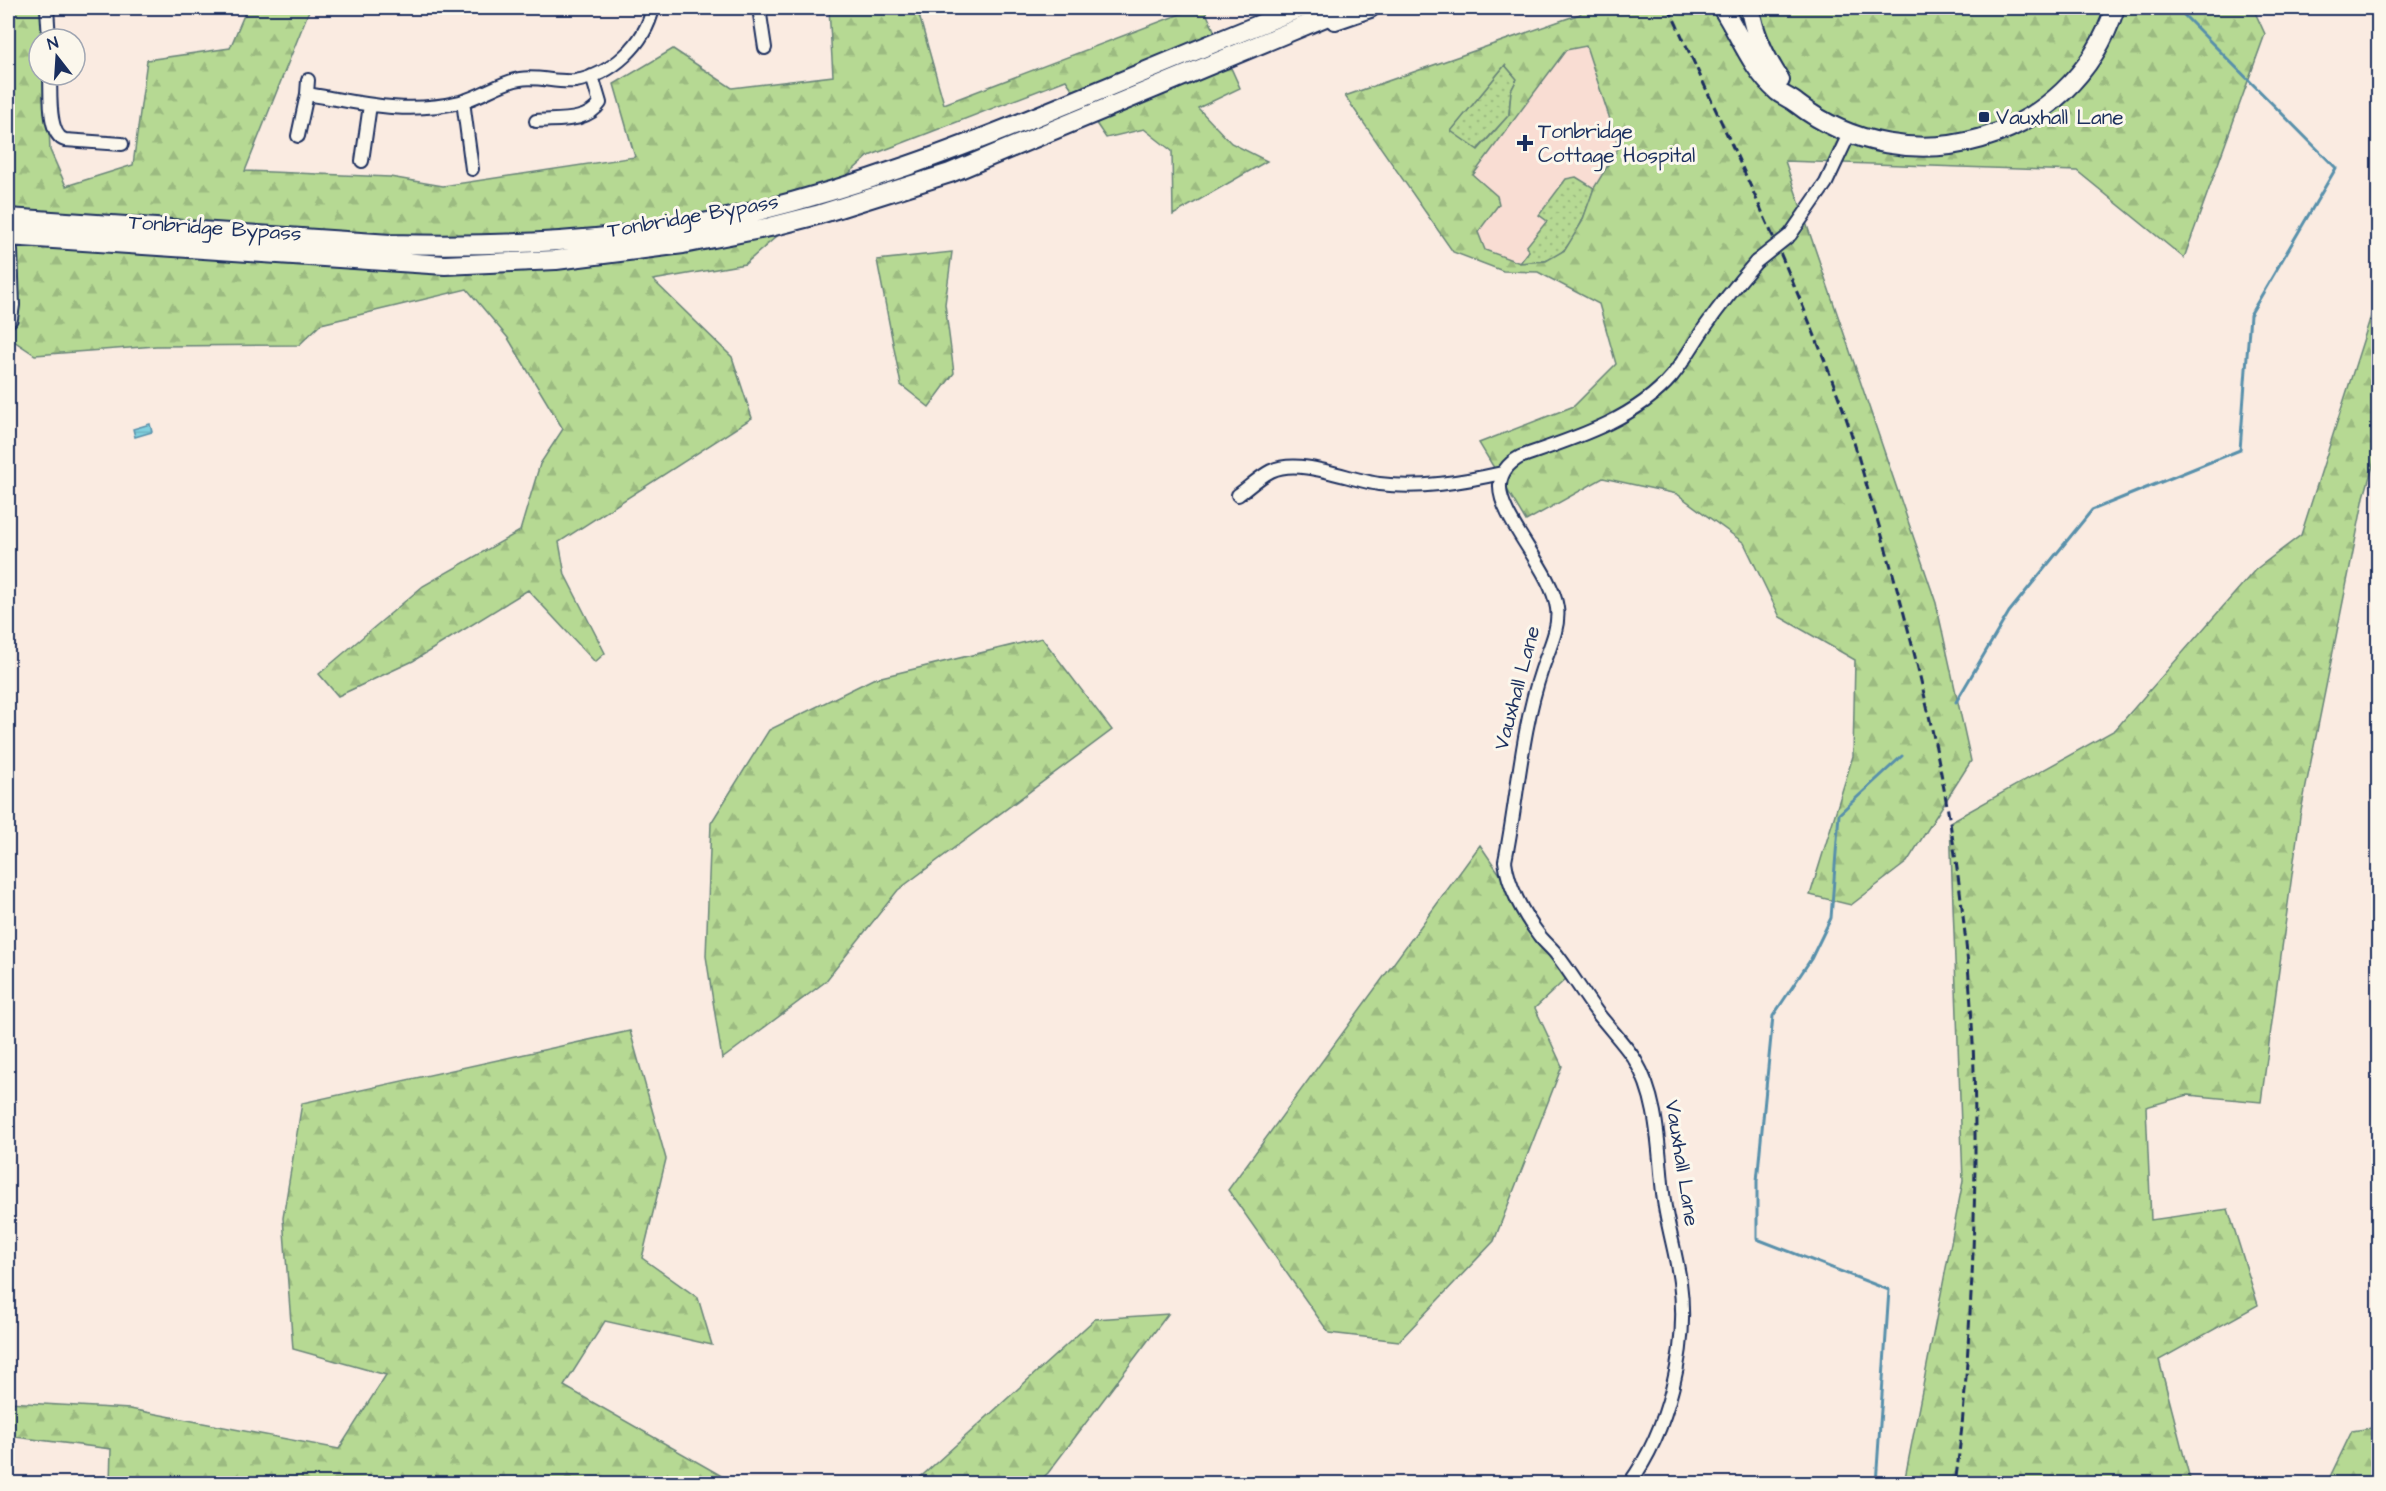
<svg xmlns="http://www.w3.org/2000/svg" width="2386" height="1491" font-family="'Architects Daughter',sans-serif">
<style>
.built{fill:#f9ddd3}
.grass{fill:url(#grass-dots);stroke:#688478;stroke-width:1.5}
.forest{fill:url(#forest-firs);stroke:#688478;stroke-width:1.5;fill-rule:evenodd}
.water{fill:url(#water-rules);stroke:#5890ab;stroke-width:1.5}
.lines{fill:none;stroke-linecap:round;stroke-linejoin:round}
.stream{stroke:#5890ab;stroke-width:3}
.minor-casing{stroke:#1b2f5e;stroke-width:16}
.highway-casing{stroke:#1b2f5e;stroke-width:22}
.minor{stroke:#fbf7ec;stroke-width:12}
.highway{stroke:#fbf7ec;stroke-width:18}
.rail{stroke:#1b2f5e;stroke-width:3;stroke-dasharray:9 4.5;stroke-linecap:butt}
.minor-bridge-casing{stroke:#1b2f5e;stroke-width:16;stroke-linecap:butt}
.minor-bridge{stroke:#fbf7ec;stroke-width:12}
.poi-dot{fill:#1b2f5e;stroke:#fbf7ec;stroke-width:2}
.labels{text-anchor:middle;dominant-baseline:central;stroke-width:6;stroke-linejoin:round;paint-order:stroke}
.poi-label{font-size:21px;fill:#1b2f5e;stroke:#fbf7ec;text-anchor:start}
.street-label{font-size:21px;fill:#1b2f5e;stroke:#fbf7ec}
</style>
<defs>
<pattern id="grass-dots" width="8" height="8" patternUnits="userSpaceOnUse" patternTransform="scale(1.5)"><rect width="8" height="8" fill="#b6d993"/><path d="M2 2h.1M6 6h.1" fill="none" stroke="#9cbb81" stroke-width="1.8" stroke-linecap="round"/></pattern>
<pattern id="forest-firs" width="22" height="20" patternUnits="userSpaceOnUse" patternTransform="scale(1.5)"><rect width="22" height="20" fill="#b6d993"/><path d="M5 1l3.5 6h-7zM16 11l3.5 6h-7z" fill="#9cbb81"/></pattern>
<pattern id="water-rules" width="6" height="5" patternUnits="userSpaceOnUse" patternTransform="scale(1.5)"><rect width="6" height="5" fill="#81d0de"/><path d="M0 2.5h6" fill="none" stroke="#6fb3c1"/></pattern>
</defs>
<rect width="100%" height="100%" fill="#faebe1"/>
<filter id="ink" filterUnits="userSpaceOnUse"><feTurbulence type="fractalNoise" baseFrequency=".0167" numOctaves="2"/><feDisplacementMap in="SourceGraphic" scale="12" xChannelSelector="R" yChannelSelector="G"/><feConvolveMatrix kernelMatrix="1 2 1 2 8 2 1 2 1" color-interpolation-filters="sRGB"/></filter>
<g filter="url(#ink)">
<path class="built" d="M1596 23 1657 181 1552 273 1470 251 1386 106Z"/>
<path class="grass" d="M1505 65 1517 79 1511 91 1509 115 1477 150 1450 132Z
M1576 177 1594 188C1587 211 1572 257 1544 261 1536 262 1528 262 1520 263L1529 251 1526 247 1547 221 1539 215 1566 179Z"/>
<path class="forest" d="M8 8H45L46 39H39V75H47L50 150 66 186 133 165 147 60 230 48 247 8H310L245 171 390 177 443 186 635 157 614 84 673 49 732 88 833 76 829 8H917L944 104 1196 8H1204L1240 88 1198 108 1231 143 1267 161 1173 215 1172 151 1144 129 1106 138 1066 80 869 156 745 264 653 280 732 357 752 418 559 542 565 575 605 653 595 662 528 590 413 661 338 696 319 674 423 586 520 531 540 464 563 429 508 338 467 289 321 324 299 345 156 346 35 355 8 337Z
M1584 8H2253L2265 34 2184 258 2077 171 1785 161 1936 603 1971 761 1907 862 1851 905 1810 895 1853 756 1855 660 1780 617 1744 543 1677 494 1603 478 1526 521 1479 443 1574 406 1616 364 1599 304 1538 272 1503 271 1453 252 1345 96 1580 14ZM1586 46 1619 147 1594 188 1582 222 1565 250 1546 261 1520 263 1485 250 1478 232 1499 204 1497 196 1473 175 1566 50ZM1505 65 1517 79 1511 91 1509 115 1478 150 1451 131Z
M952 252 945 304 954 373 929 407 901 385 877 260Z
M2378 294V448L2364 497 2300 816 2261 1102 2188 1095 2146 1107 2151 1220 2228 1209 2258 1305 2159 1360 2191 1483H1904L1963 1181 1950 822 2115 730 2255 570 2301 535Z
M1042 638 1112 730 898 890 825 982 722 1059 706 956 711 823 769 730 873 679Z
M1480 845 1569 976 1535 1008 1562 1066 1494 1241 1399 1341 1329 1333 1228 1190Z
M630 1031 666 1159 642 1258 698 1298 712 1345 605 1321 564 1386 734 1483H110L111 1449 8 1436V1402L130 1409 339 1449 386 1375 293 1349 283 1218 302 1103Z
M1168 1314 1048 1473 1037 1483H914L1095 1319Z
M2378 1427V1483H2327L2352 1431Z"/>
<path class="water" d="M150 424 152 432 135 437 133 429Z"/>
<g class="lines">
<path class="stream" d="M1956 702 2009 612 2092 510 2240 450 2250 315 2336 168 2180 11 2181 8
M1876 1484 1889 1290 1757 1239V1181L1773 1016 1811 959 1831 918 1839 814 1902 756"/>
<defs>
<path id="minor" d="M47 8 49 39
M759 8 765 48
M1009 8H1010
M50 75C51 91 47 135 65 140L122 144
M307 94 308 80
M463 101 472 169
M536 121C558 119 587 123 600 103L592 76
M298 136 307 94C361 103 406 115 460 102 481 97 500 82 520 79 538 76 557 83 575 81 612 75 645 44 653 8
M362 161 370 105
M1790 235 1826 183 1849 134
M1238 495C1248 488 1259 477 1271 471 1300 457 1349 480 1379 484 1421 489 1462 482 1502 473
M1629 1484C1668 1431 1689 1347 1680 1282 1676 1251 1666 1223 1663 1193 1658 1149 1659 1100 1635 1060 1624 1043 1608 1027 1596 1011 1582 992 1571 973 1557 955 1552 948 1544 942 1539 935 1523 914 1508 886 1505 861 1518 797 1521 731 1542 669 1548 651 1560 628 1557 608 1552 570 1498 517 1500 485 1501 472 1509 463 1520 457 1572 439 1635 420 1672 376 1684 361 1694 343 1705 327 1721 304 1738 283 1756 262"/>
<path id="highway" d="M1722 8C1740 35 1752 69 1777 91 1783 96 1790 98 1796 103 1907 189 2072 143 2115 8
M1750 8C1754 35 1765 57 1780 80
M1335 20 1370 8
M8 218 390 244C504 247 620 242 732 217 853 190 966 146 1079 99 1153 68 1226 38 1300 8
M8 236 445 265 556 260 683 244 770 227 817 215 950 173 1347 8
M8 250 10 305 8 318"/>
</defs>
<use href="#minor" class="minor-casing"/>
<use href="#highway" class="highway-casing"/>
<use href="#minor" class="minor"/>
<use href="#highway" class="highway"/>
<path class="rail" d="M1669 8C1729 140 1793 272 1843 409 1856 445 1865 483 1877 519 1916 649 1948 781 1963 916 1977 1036 1977 1157 1972 1277 1968 1346 1965 1415 1955 1484"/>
<defs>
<path id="minor-bridge" d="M1756 262 1790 235"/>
</defs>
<use href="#minor-bridge" class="minor-bridge-casing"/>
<use href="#minor-bridge" class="minor-bridge"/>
</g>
</g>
<g class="poi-dot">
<rect x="1978" y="111" width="12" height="12" rx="3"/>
<path d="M1522 134h6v6h6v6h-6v6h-6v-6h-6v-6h6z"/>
</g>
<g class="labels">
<g class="poi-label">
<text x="1996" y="117">Vauxhall Lane</text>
<text x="1538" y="131">Tonbridge<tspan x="1538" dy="24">Cottage Hospital</tspan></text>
</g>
<g class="street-label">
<text transform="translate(693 216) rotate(-10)">Tonbridge Bypass</text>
<text transform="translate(215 228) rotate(4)">Tonbridge Bypass</text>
<text transform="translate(1517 688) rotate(-75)">Vauxhall Lane</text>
<text transform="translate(1682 1163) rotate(81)">Vauxhall Lane</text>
</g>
</g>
<rect width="2386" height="1491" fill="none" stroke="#fbf7ec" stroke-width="30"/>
<rect x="15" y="15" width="2356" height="1461" fill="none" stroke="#1b2f5e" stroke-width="2" filter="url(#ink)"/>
<g transform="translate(57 57) rotate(343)"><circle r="28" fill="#fbf7ec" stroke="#a1a7b3" stroke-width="1.5"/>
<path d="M0-4.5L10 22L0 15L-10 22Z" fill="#1b2f5e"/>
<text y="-9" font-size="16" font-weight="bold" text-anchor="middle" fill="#1b2f5e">N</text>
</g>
</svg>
